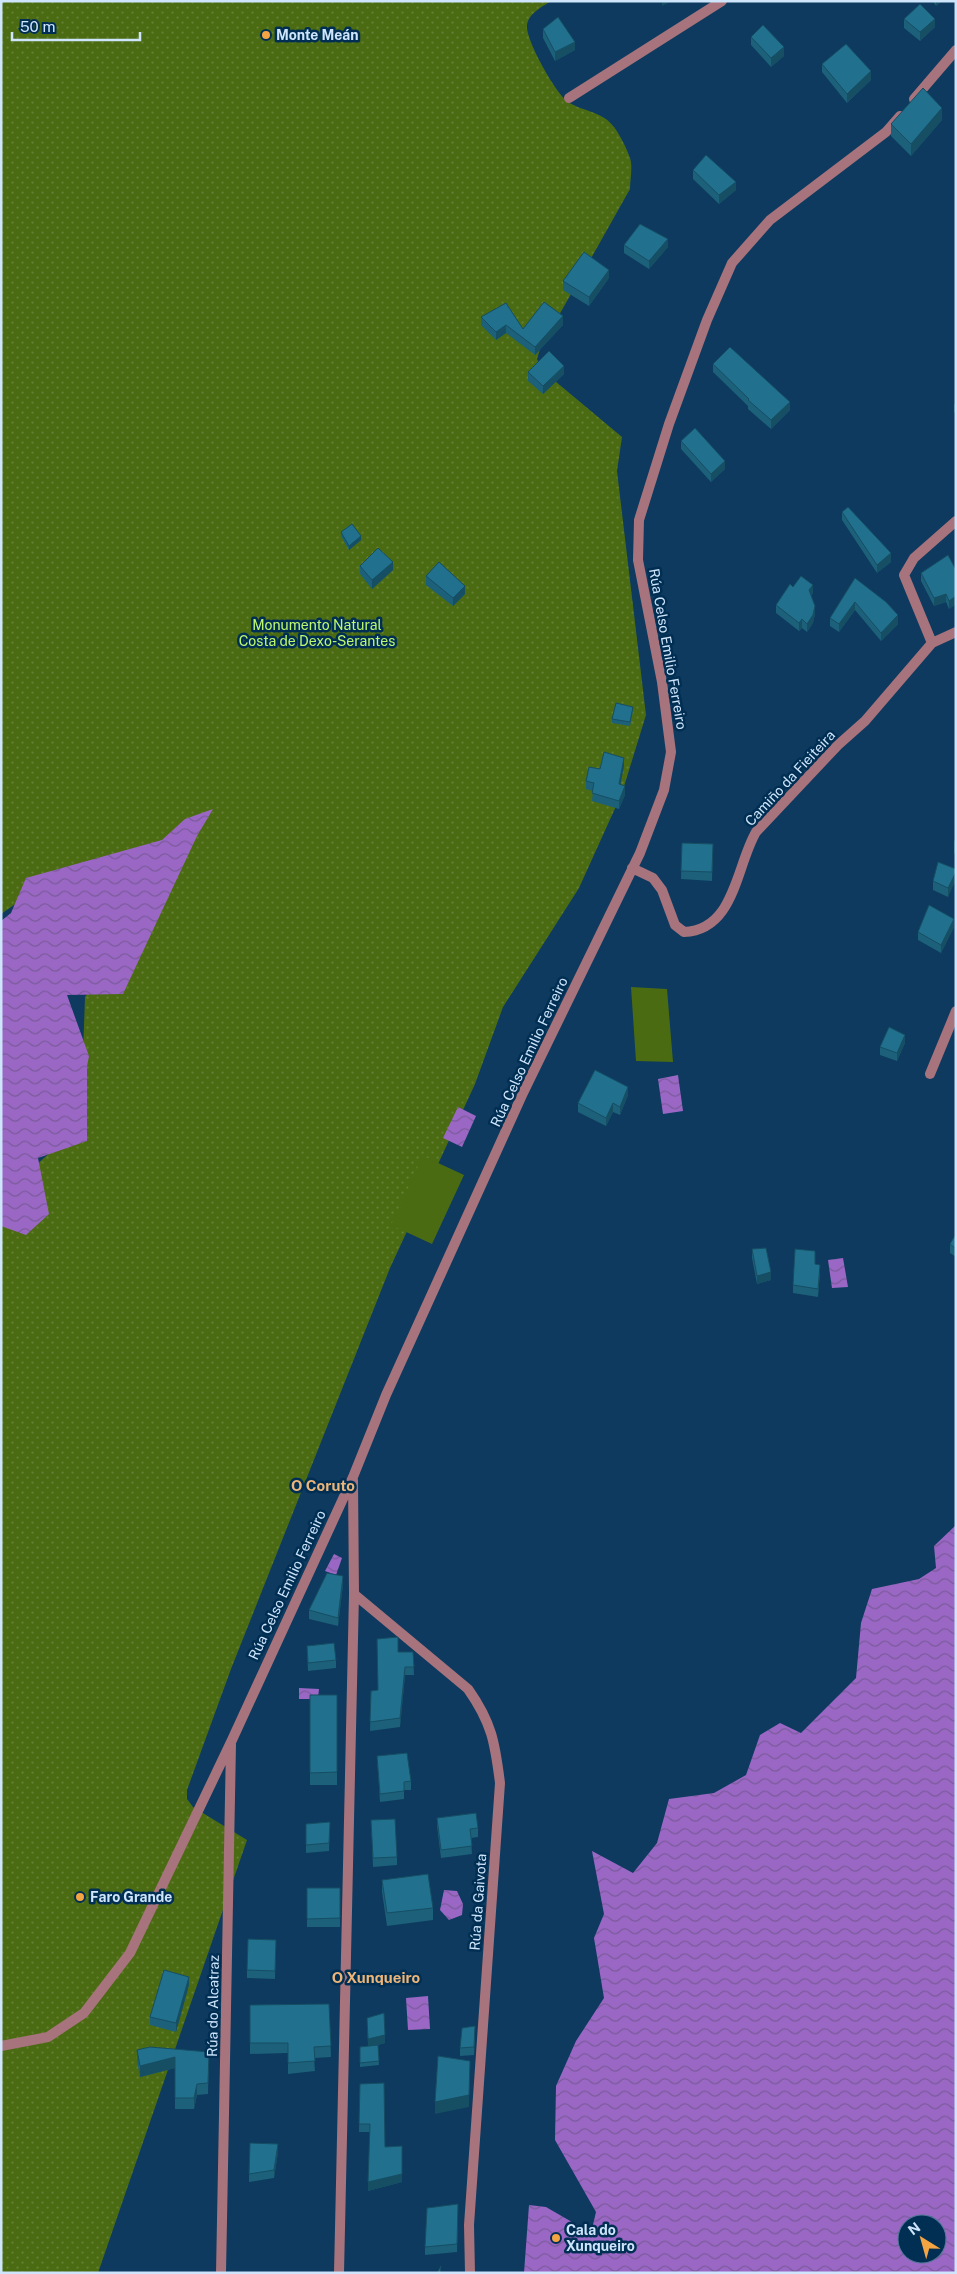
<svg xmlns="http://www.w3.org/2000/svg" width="957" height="2274" font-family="'Public Sans',sans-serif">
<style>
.park{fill:url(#park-dots)}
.garden{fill:#4b6b13}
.water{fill:url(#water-waves);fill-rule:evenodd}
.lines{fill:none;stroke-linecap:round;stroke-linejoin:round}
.minor{stroke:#a7737c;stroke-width:10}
.wall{fill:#1c607a}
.shaded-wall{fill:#164e63}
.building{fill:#20708e;stroke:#164e63}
.poi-dot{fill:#f3a443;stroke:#012f53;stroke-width:2}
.labels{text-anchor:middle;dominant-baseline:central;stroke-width:5;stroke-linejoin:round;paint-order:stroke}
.poi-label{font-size:14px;font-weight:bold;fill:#cee5fc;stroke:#012f53;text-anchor:start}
.park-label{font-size:14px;fill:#bff86e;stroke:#012f53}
.street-label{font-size:14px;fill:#cee5fc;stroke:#012f53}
.neighbourhood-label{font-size:15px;font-weight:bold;fill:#ecb579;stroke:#012f53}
</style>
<defs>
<pattern id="park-dots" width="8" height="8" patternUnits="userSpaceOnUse" patternTransform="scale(1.25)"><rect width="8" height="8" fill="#4b6b13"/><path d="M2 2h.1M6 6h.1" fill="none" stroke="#648036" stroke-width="1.8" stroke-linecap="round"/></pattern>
<pattern id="water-waves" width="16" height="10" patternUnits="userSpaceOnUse" patternTransform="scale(1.25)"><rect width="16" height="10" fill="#9b67c5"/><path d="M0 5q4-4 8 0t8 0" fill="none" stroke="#7a5b9b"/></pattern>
</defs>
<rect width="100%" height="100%" fill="#0d3a5e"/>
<path class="park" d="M1 1H551C542 7 529 13 527 25 525 39 556 94 568 102 584 112 602 111 614 127 620 135 627 149 630 158 633 167 630 180 630 189L540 349 537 359 543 371 622 437 617 471 646 715 622 793 579 888 503 1007 475 1084 390 1268 231 1669 187 1790V1799L193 1807 247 1840 98 2273H1V1182L24 1176 74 1131 82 1084 85 997 120 947 53 878 1 914Z"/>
<path class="garden" d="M631 987 667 989 673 1062 636 1061Z
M423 1156 464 1175 432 1244 391 1225Z"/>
<path class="water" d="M213 809 197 836 123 994 67 995 89 1056 87 1066V1141L38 1158 49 1214 26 1235 1 1226V921L11 913 26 878 162 840 185 819Z
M678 1075 683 1111 663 1114 658 1079Z
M458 1107 476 1116 462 1147 443 1138Z
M843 1258 848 1287 832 1288 828 1260Z
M956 1525V2273H524L529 2205 546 2207 591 2233 596 2212 555 2140 556 2086 576 2041 604 1998 594 1938 604 1914 592 1851 633 1873 657 1843 669 1799 714 1793 746 1775 760 1735 780 1723 801 1733 856 1678 861 1623 872 1589 919 1579 936 1568 934 1546ZM907 2224H937V2254H907Z
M334 1554 342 1558 336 1575 325 1571Z
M299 1688 319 1689 318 1699H299Z
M444 1890 457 1891 463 1904 462 1915 449 1920 440 1910Z
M428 1996 430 2029 408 2030 406 1998Z"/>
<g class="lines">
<path class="minor" d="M569 98 722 1
M914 99 956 50
M932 643 904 575 914 558 956 521
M632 868 653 878 662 890 675 925 684 932C735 930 736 866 756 832L838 745 865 721 932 643 956 632
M930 1074 956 1011
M354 1594 468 1689C492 1723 495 1743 500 1783L469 2225 470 2273
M1 2046 48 2037 84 2013 130 1953 232 1740 353 1477 386 1395 523 1093 640 853 664 790 671 752 662 682 638 560 639 520 669 424 707 320 732 263 770 220 886 132 900 116
M221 2273 231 1744
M339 2273 354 1594 353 1480"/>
</g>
<path class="wall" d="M933 1H942L936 6Z
M904 19 935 27 920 41 904 28Z
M543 29 575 50 555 61 543 38Z
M751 37 784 56 771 67 751 45Z
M822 64 871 80 847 103 822 72Z
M942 120 911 156 891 136V124Z
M693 170 736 190 719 204 693 179Z
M624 245 668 247 649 269 624 253Z
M609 278 589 306 563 290V281Z
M481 317 523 329 563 325 535 355 506 333 496 340 481 325Z
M713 364 790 410 771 429 748 409V406L713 372Z
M528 372 564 374 543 394 528 381Z
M956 403V414L954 412V404Z
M681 441 725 469 711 482 681 449Z
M842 512 891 562 877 573 842 520Z
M341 532 361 540 349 550 341 536Z
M360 566 393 570 372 589 360 574Z
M956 570V604L949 609 946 602 934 606 921 581V573Z
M426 576 465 594 453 606 426 585Z
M855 578 898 624 881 641 855 610 839 632 830 626V618Z
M793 587 813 593 811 596 815 614 813 623 807 632 802 628 799 631 776 613V605Z
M633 711 630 726 612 723V719Z
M624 766 620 784 625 795 619 809 592 801 593 791 586 789V781L600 769Z
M956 839V855L954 853V841Z
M682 843 713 844 712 881 681 879Z
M956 869 948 897 933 890V881Z
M954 927 941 953 918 940V932Z
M905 1043 897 1061 880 1055V1047Z
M628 1095 620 1115 613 1112 606 1126 578 1112V1103Z
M956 1234V1257L950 1253V1244Z
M752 1249 771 1280 757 1284 752 1258Z
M815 1264 820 1273 818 1297 793 1293V1285Z
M343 1584 338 1626 309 1619V1610Z
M307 1646 336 1660V1668L308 1671Z
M398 1652H413L414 1675H405L400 1727 370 1731 371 1691 378 1690Z
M310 1695H337V1785H310Z
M377 1756 411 1781V1790H404V1799L380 1802Z
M437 1818 478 1828V1837L471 1838 472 1854 441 1858 437 1826Z
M371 1820 397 1857V1865L373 1867Z
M330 1822 329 1851 306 1853V1824Z
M382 1880 433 1908V1920L387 1926 382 1892Z
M307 1888H340V1927H307Z
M276 1940 275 1979 247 1978V1970Z
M189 1985 176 2032 150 2025V2017Z
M329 2004 331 2057 314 2058 315 2071 288 2074V2053L250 2054V2005Z
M367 2018 385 2043 374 2046 378 2045 379 2065 360 2067V2047L368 2046Z
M475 2035 474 2055 460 2056V2048Z
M137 2050 209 2052 208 2094 197 2095 194 2109H175V2068L140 2077 137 2061Z
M360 2084 385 2147 402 2146V2182L368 2191 370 2132H359Z
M278 2152 274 2178 249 2182V2174Z
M458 2204 457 2252 425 2255V2247Z"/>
<path class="shaded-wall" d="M662 1H672L662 6Z
M936 1H942L936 6Z
M935 19V27L920 41V32Z
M575 42V50L555 61V52Z
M784 47V56L771 67V58Z
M871 71V80L847 103V94Z
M942 108V120L911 156V144Z
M736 182V190L719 204V195Z
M668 239V247L649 269V261Z
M609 270V278L589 306V297Z
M563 316V325L535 355V347Z
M506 325V333L496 340V332Z
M564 366V374L543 394V386Z
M790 402V410L771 429V420Z
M725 461V469L711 482V474Z
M361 536V540L349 550V546Z
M891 553V562L877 573V565Z
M393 562V570L372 589V580Z
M813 585V593L809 599V590Z
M465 586V594L453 606V598Z
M946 594V602L934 606V598Z
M956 596V604L949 609V601Z
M855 602V610L839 632V624Z
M815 606V614L813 623 807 632V624Z
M898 615V624L881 641V633Z
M802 619V628L799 631V623Z
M624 758V766L619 792V784Z
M625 786V795L619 809V801Z
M956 872V880L948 897V888Z
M954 919V927L941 953V945Z
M905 1035V1043L897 1061V1053Z
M628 1087V1095L620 1115V1107Z
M613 1103V1112L606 1126V1118Z
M771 1272V1280L757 1284V1276Z
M343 1576V1584L338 1626V1618Z
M405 1667V1675L400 1727V1718Z
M189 1977V1985L176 2032V2023Z
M385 2035V2043L368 2047V2039Z
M175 2057V2068L140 2077V2066Z
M470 2061 469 2107 435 2114V2102Z
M197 2084V2095L194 2109V2098Z
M278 2144V2152L274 2178V2170Z
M402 2174V2182L368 2191V2182Z"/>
<path class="building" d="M920 4 935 19 920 32 904 19Z
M558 17 575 42 555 52 543 29Z
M763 25 784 47 771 58 751 37Z
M846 44 871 71 847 94 822 64Z
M923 88 942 108 911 144 891 124Z
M706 155 736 182 719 195 693 170Z
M640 224 668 239 649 261 624 245Z
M584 252 609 270 589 297 563 281Z
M544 302 563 316 535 347 506 325 496 332 481 317 506 303 523 329Z
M730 347 790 402 771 420 748 400 749 399 713 364Z
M549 351 564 366 543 386 528 372Z
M695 428 725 461 711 474 681 441Z
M848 507 891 553 877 565 842 512Z
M352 524 361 536 349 546 341 532Z
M378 548 393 562 372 580 360 566Z
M948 555 956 570V596L949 601 946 594 934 598 921 573Z
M439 562 465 586 453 598 426 576Z
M801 576 813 585 809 590 815 606 813 615 807 624 802 619 799 623 776 605 790 584 793 587Z
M855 578 886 602 898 615 881 633 855 602 839 624 830 618Z
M616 703 633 707 630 722 612 719Z
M604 752 624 758 619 784 625 786 619 801 592 793 594 783 586 781 589 767 600 769Z
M682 843 713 844 712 872 681 871Z
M938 862 956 869V872L948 888 933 881Z
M929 905 954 919 941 945 918 932Z
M889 1027 905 1035 897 1053 880 1047Z
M595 1070 628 1087 620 1107 613 1103 606 1118 578 1103Z
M956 1234V1249L950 1244Z
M766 1248 771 1272 757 1276 752 1249Z
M795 1249 815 1251V1264L820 1265 818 1289 793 1285Z
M327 1573 343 1576 338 1618 309 1610Z
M398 1637V1652H413L414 1667H405L400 1718 370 1722 371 1691 378 1690 377 1639Z
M334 1643 336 1660 308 1663 307 1646Z
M310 1695H337V1772L310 1773Z
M407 1753 411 1781 404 1782V1791L380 1794 377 1756Z
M476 1813 478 1828 470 1829 472 1846 441 1850 437 1818Z
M395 1819 397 1857 373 1858 371 1820Z
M330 1822 329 1843 306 1845V1824Z
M428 1874 433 1908 387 1913 382 1880Z
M307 1888H340V1918L307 1919Z
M248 1939 276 1940 275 1971 247 1970Z
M164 1970 189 1977 176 2023 150 2017Z
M329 2004 331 2046 314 2047 315 2061 288 2063V2043H250V2005Z
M384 2013 385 2035 368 2039 367 2018Z
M475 2026 474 2047 460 2048 462 2028Z
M378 2045 379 2061 360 2063V2047Z
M150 2047 209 2052 208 2083 197 2084 194 2098H175V2057L140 2066 137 2050Z
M438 2056 470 2061 469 2095 435 2102Z
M384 2083 385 2147 402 2146V2174L368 2182 370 2124H359L360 2084Z
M250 2143 278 2144 274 2170 249 2174Z
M458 2204 457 2244 425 2247 427 2208Z
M441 2266 440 2273H437Z"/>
<g class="poi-dot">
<circle cx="266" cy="35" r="5"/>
<circle cx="80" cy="1897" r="5"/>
<circle cx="556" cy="2238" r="5"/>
</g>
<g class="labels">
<g class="poi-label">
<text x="276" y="35">Monte Meán</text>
<text x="90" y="1897">Faro Grande</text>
<text x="566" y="2230">Cala do<tspan x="566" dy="16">Xunqueiro</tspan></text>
</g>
<g class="park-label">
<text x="317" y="625">Monumento Natural<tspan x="317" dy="16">Costa de Dexo-Serantes</tspan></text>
</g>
<g class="street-label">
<text transform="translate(668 649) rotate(80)">Rúa Celso Emilio Ferreiro</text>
<text transform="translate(790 778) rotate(-47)">Camiño da Fieiteira</text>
<text transform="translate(529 1052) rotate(-65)">Rúa Celso Emilio Ferreiro</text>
<text transform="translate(287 1585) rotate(-65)">Rúa Celso Emilio Ferreiro</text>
<text transform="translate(478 1902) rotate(-86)">Rúa da Gaivota</text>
<text transform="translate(213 2006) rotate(-89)">Rúa do Alcatraz</text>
</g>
<g class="neighbourhood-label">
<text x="323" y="1485">O Coruto</text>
<text x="376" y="1977">O Xunqueiro</text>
</g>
</g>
<rect width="957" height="2274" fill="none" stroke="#cee5fc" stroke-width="5"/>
<g transform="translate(922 2239) rotate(323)"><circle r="24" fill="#012f53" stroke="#537897"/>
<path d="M0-4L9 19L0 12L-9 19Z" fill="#f3a443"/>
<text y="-8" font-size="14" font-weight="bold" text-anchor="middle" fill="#cee5fc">N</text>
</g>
<path d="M12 32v8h128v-8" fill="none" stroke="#cee5fc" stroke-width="2.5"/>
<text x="20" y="32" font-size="15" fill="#cee5fc" stroke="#012f53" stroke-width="4" paint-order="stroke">50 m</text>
</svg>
